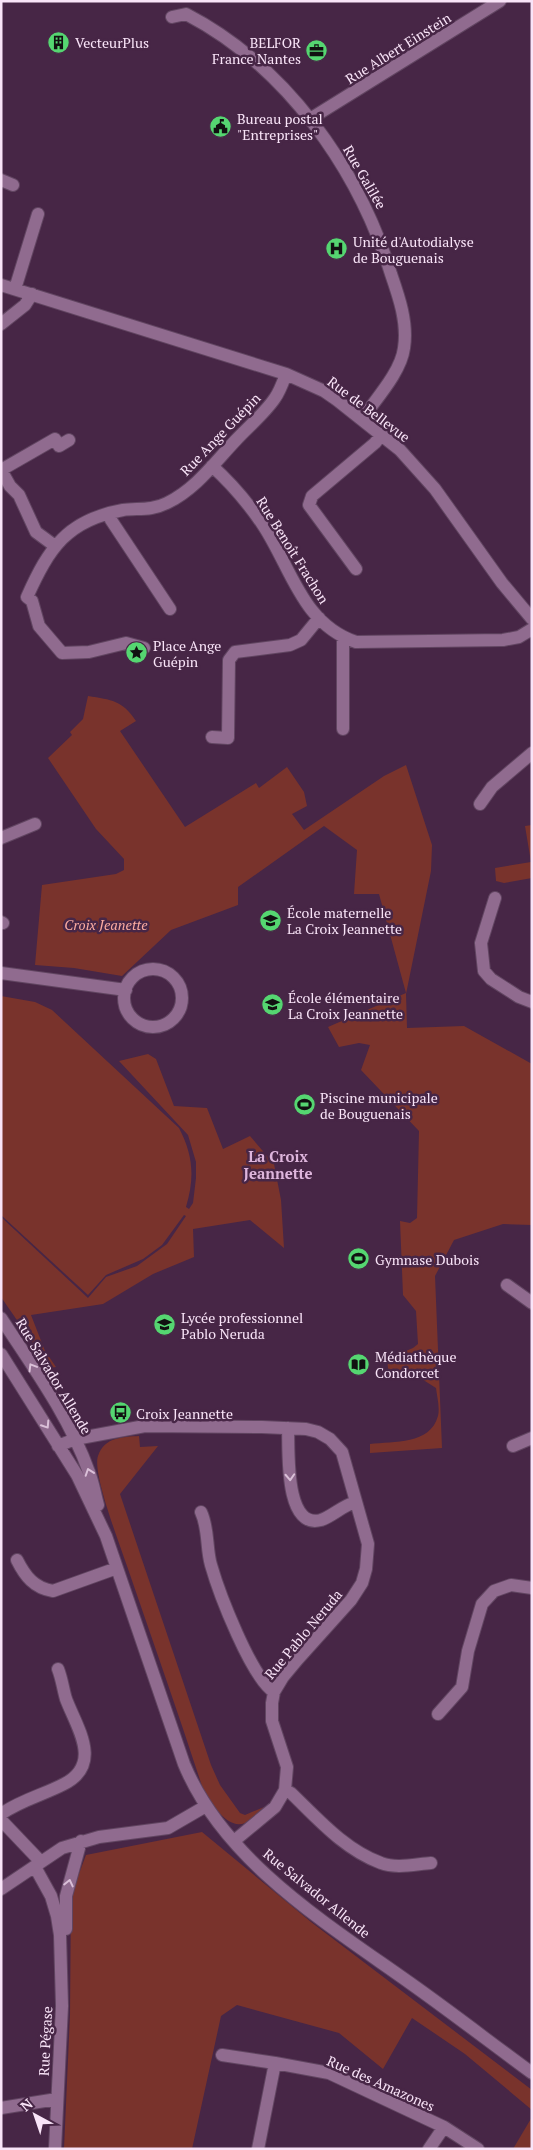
<svg xmlns="http://www.w3.org/2000/svg" width="533" height="2150" font-family="'PT Serif',serif">
<style>
.green{fill:#79332c}
.lines{fill:none;stroke-linecap:round;stroke-linejoin:round}
.minor-casing{stroke:#614561;stroke-width:14}
.minor{stroke:#906b8f;stroke-width:12}
.oneway{stroke:#dac0d8}
.labels{text-anchor:middle;dominant-baseline:central;stroke-width:5;stroke-linejoin:round;paint-order:stroke}
.poi-label{font-size:14px;fill:#f9e4f8;stroke:#472646;text-anchor:start}
.street-label{font-size:14px;fill:#f9e4f8;stroke:#472646}
.park-label{font-size:14px;font-style:italic;fill:#fcaca1;stroke:#472646}
.neighbourhood-label{font-size:15px;font-weight:bold;fill:#deb5dc;stroke:#472646}
</style>
<rect width="100%" height="100%" fill="#472646"/>
<path class="green" d="M88 696C112 700 122 700 136 721L120 731 185 827 256 783 259 788 287 767 304 792 307 806 292 814 304 830 384 776 406 765 432 845 431 871 406 994 407 1028 464 1026 532 1064V1225L503 1224 454 1240 435 1276 442 1448 370 1453V1444C394 1441 430 1445 438 1416 440 1408 437 1396 436 1388L417 1376 389 1377 387 1359 413 1348 418 1344 416 1311 403 1295 400 1221 410 1223 417 1218 419 1131 361 1070 370 1045 359 1043 339 1047 328 1027 406 993 379 894H354L357 850 324 826 238 887V905L171 930 122 976 74 968 35 965 42 885 116 874 124 870V859L96 829 48 758 72 735 70 732 83 719Z
M532 825V878L504 883 496 881 495 868 531 862 525 826Z
M1 996 35 1002 52 1010 179 1128C193 1155 195 1177 186 1207L189 1209 193 1203 196 1178V1162L188 1135 119 1061 148 1054 156 1059 174 1106 207 1108 223 1149 250 1136 274 1164 281 1200 284 1248 250 1220 193 1229 194 1257 153 1274 103 1304 31 1315 45 1351 56 1367 50 1368 1 1297V1217L88 1298 106 1277 137 1266 167 1244 186 1216 184 1215 162 1245 143 1259 106 1275 88 1295 1 1215Z
M139 1436 140 1447 158 1446 120 1494 211 1765 220 1785 240 1813 245 1815 264 1807C258 1812 251 1820 245 1823 227 1831 208 1799 202 1786 178 1712 152 1639 127 1566 120 1545 92 1473 98 1456 104 1437 123 1437 139 1436Z
M202 1832 311 1922 532 2090V2110L465 2054 412 2018 383 2069 339 2033 237 2005 221 2016 192 2149H64L70 2015 71 1895 86 1855Z
M532 2117V2149H513Z"/>
<g class="lines">
<defs>
<path id="minor" d="M172 17 186 14C286 66 358 168 391 274 399 297 408 323 404 348 401 372 376 399 362 419
M310 119 500 1
M1 180 13 185
M1 285 286 374 324 391 337 400 400 450 435 489 502 583 532 619
M15 289 38 214
M1 324 25 305 32 294
M212 466C231 483 248 503 263 525 291 567 302 624 356 642L503 640 519 637 532 629
M109 513 111 520 170 609
M55 546 36 532 19 495 10 486 1 470 55 439 59 446 69 440
M356 569 309 505 312 496 375 443 382 434
M144 648 126 643 89 652 62 653 39 626 32 601 27 597C49 548 67 520 123 510 138 508 151 511 167 503 196 489 215 462 236 440 249 426 265 413 275 398 280 391 283 382 286 374
M343 729V638
M212 737 228 738 229 660 235 652 290 645 301 640 319 618
M480 804 492 787 532 753
M1 838 35 824
M495 898 481 943 484 971 491 979 519 997 532 1002
M1 922 3 923
M124 998a29 29 0 1 1 58 0a29 29 0 1 1-58 0Z
M1 973 126 990
M507 1285 532 1303
M1 1318C33 1367 69 1416 89 1472 93 1482 95 1494 98 1505
M1 1354 77 1475 106 1536 184 1764C224 1861 327 1924 410 1983 451 2012 491 2043 532 2073
M288 1428C289 1449 284 1530 321 1520 333 1516 343 1505 356 1502
M58 1446 75 1439 145 1426 262 1427 306 1429 318 1432 330 1439 342 1452 368 1544 366 1569 362 1583 351 1600 298 1659 283 1677 274 1692 272 1703V1721L287 1767 285 1790 275 1807 234 1841
M513 1446 532 1438
M201 1512C209 1529 206 1548 211 1565 219 1593 251 1677 274 1692
M17 1560C25 1576 34 1588 53 1591L117 1568
M438 1714 462 1687 468 1651 482 1604 494 1591 511 1585 532 1588
M285 1790 291 1793C318 1819 345 1850 381 1863 396 1869 416 1864 431 1863
M1 1814C21 1800 43 1795 64 1784 103 1764 77 1728 66 1699 63 1689 62 1679 58 1669
M1 1820 41 1862
M35 1867 51 1896 57 1916 60 1935 62 2006 55 2149
M1 1889 62 1848 99 1837 168 1828 206 1806
M66 1929V1896L81 1841
M222 2055 275 2063
M1 2108 57 2099
M258 2149 275 2063 329 2073 444 2127 478 2149
M429 2149 444 2127"/>
</defs>
<use href="#minor" class="minor-casing"/>
<use href="#minor" class="minor"/>
</g>
<defs><path id="oneway-chevron" d="M-2-3.5L2.5 0L-2 3.5" fill="none" stroke-width="1.6" stroke-linecap="round" stroke-linejoin="round" transform="scale(1.25)"/></defs>
<g class="oneway">
<use href="#oneway-chevron" transform="translate(32 1367) rotate(-121)"/>
<use href="#oneway-chevron" transform="translate(46 1425) rotate(57)"/>
<use href="#oneway-chevron" transform="translate(89 1472) rotate(-109)"/>
<use href="#oneway-chevron" transform="translate(290 1477) rotate(87)"/>
<use href="#oneway-chevron" transform="translate(69 1883) rotate(-77)"/>
</g>
<defs>
<symbol id="building-disc" viewBox="-11 -11 22 22"><circle r="9.5" fill="#55d671" stroke="#472646"/><path d="M-4-6H4V6H1V3H-1V6H-4ZM-2.5-4.3h1.7v1.8h-1.7ZM.8-4.3h1.7v1.8H.8ZM-2.5-1h1.7V.8h-1.7ZM.8-1h1.7V.8H.8Z" fill="#111"/></symbol>
<symbol id="office-disc" viewBox="-11 -11 22 22"><circle r="9.5" fill="#55d671" stroke="#472646"/><path d="M-6-3h4V-5.5h4V-3h4V5H-6ZM-1-4.5V-3h2v-1.5ZM-6 0V1H6V0Z" fill="#111"/></symbol>
<symbol id="civic-disc" viewBox="-11 -11 22 22"><circle r="9.5" fill="#55d671" stroke="#472646"/><path d="M-.6-6.5H3V-4.5H.6V-3L4-1V1h2V6H-6V1h2V-1L-.6-3ZM-1.2 2.5V6h2.4V2.5Z" fill="#111"/></symbol>
<symbol id="hospital-disc" viewBox="-11 -11 22 22"><circle r="9.5" fill="#55d671" stroke="#472646"/><path d="M-5-5h3v3.5h4V-5h3V5h-3V1.5h-4V5h-3Z" fill="#111"/></symbol>
<symbol id="sight-disc" viewBox="-11 -11 22 22"><circle r="9.5" fill="#55d671" stroke="#472646"/><path d="M0-6L1.8-2.2L6-1.7L2.9 1.2L3.7 5.4L0 3.3L-3.7 5.4L-2.9 1.2L-6-1.7L-1.8-2.2Z" fill="#111"/></symbol>
<symbol id="school-disc" viewBox="-11 -11 22 22"><circle r="9.5" fill="#55d671" stroke="#472646"/><path d="M0-5L7-2L0 1L-7-2ZM-4 1L0 2.5L4 1V4Q0 6-4 4Z" fill="#111"/></symbol>
<symbol id="stadium-disc" viewBox="-11 -11 22 22"><circle r="9.5" fill="#55d671" stroke="#472646"/><path d="M0-5a6.5 5 0 1 0 0 10a6.5 5 0 1 0 0-10ZM-3.5-1.8h7v3.6h-7Z" fill="#111"/></symbol>
<symbol id="library-disc" viewBox="-11 -11 22 22"><circle r="9.5" fill="#55d671" stroke="#472646"/><path d="M-6-4Q-3-5.5-.7-3.5V5Q-3 3-6 4ZM6-4Q3-5.5 .7-3.5V5Q3 3 6 4Z" fill="#111"/></symbol>
<symbol id="bus-disc" viewBox="-11 -11 22 22"><circle r="9.5" fill="#55d671" stroke="#472646"/><path d="M-5-6H5V4H4V6H2V4H-2V6H-4V4H-5ZM-3.5-4V0h7V-4ZM-3.5 1.2v1.5H-2V1.2ZM2 1.2v1.5H3.5V1.2Z" fill="#111"/></symbol>
</defs>
<g fill-rule="evenodd">
<use href="#building-disc" x="46" y="30" width="25" height="25"/>
<use href="#office-disc" x="304" y="38" width="25" height="25"/>
<use href="#civic-disc" x="208" y="114" width="25" height="25"/>
<use href="#hospital-disc" x="324" y="236" width="25" height="25"/>
<use href="#sight-disc" x="124" y="640" width="25" height="25"/>
<use href="#school-disc" x="258" y="908" width="25" height="25"/>
<use href="#school-disc" x="260" y="992" width="25" height="25"/>
<use href="#stadium-disc" x="292" y="1092" width="25" height="25"/>
<use href="#stadium-disc" x="346" y="1246" width="25" height="25"/>
<use href="#school-disc" x="152" y="1312" width="25" height="25"/>
<use href="#library-disc" x="346" y="1352" width="25" height="25"/>
<use href="#bus-disc" x="108" y="1400" width="25" height="25"/>
</g>
<g class="labels">
<g class="poi-label">
<text x="75" y="42">VecteurPlus</text>
<text x="301" y="42" text-anchor="end">BELFOR<tspan x="301" dy="16">France Nantes</tspan></text>
<text x="237" y="118">Bureau postal<tspan x="237" dy="16">"Entreprises"</tspan></text>
<text x="353" y="241">Unité d'Autodialyse<tspan x="353" dy="16">de Bouguenais</tspan></text>
<text x="153" y="645">Place Ange<tspan x="153" dy="16">Guépin</tspan></text>
<text x="287" y="912">École maternelle<tspan x="287" dy="16">La Croix Jeannette</tspan></text>
<text x="288" y="997">École élémentaire<tspan x="288" dy="16">La Croix Jeannette</tspan></text>
<text x="320" y="1097">Piscine municipale<tspan x="320" dy="16">de Bouguenais</tspan></text>
<text x="375" y="1259">Gymnase Dubois</text>
<text x="181" y="1317">Lycée professionnel<tspan x="181" dy="16">Pablo Neruda</tspan></text>
<text x="375" y="1356">Médiathèque<tspan x="375" dy="16">Condorcet</tspan></text>
<text x="136" y="1413">Croix Jeannette</text>
</g>
<g class="street-label">
<text transform="translate(398 48) rotate(-32)">Rue Albert Einstein</text>
<text transform="translate(365 177) rotate(60)">Rue Galilée</text>
<text transform="translate(369 409) rotate(37)">Rue de Bellevue</text>
<text transform="translate(220 434) rotate(-46)">Rue Ange Guépin</text>
<text transform="translate(293 550) rotate(58)">Rue Benoît Frachon</text>
<text transform="translate(54 1376) rotate(59)">Rue Salvador Allende</text>
<text transform="translate(303 1634) rotate(-50)">Rue Pablo Neruda</text>
<text transform="translate(317 1893) rotate(39)">Rue Salvador Allende</text>
<text transform="translate(45 2041) rotate(-87)">Rue Pégase</text>
<text transform="translate(381 2083) rotate(24)">Rue des Amazones</text>
</g>
<g class="park-label">
<text x="106" y="924">Croix Jeanette</text>
</g>
<g class="neighbourhood-label">
<text x="278" y="1156">La Croix<tspan x="278" dy="17">Jeannette</tspan></text>
</g>
</g>
<rect width="533" height="2150" fill="none" stroke="#f9e4f8" stroke-width="5"/>
<g transform="translate(35 2115) rotate(320)" stroke="#472646" stroke-width="4" paint-order="stroke">
<path d="M0-4L9 19L0 12L-9 19Z" fill="#f9e4f8"/>
<text y="-8" font-size="14" font-weight="bold" text-anchor="middle" fill="#f9e4f8">N</text>
</g>
</svg>
